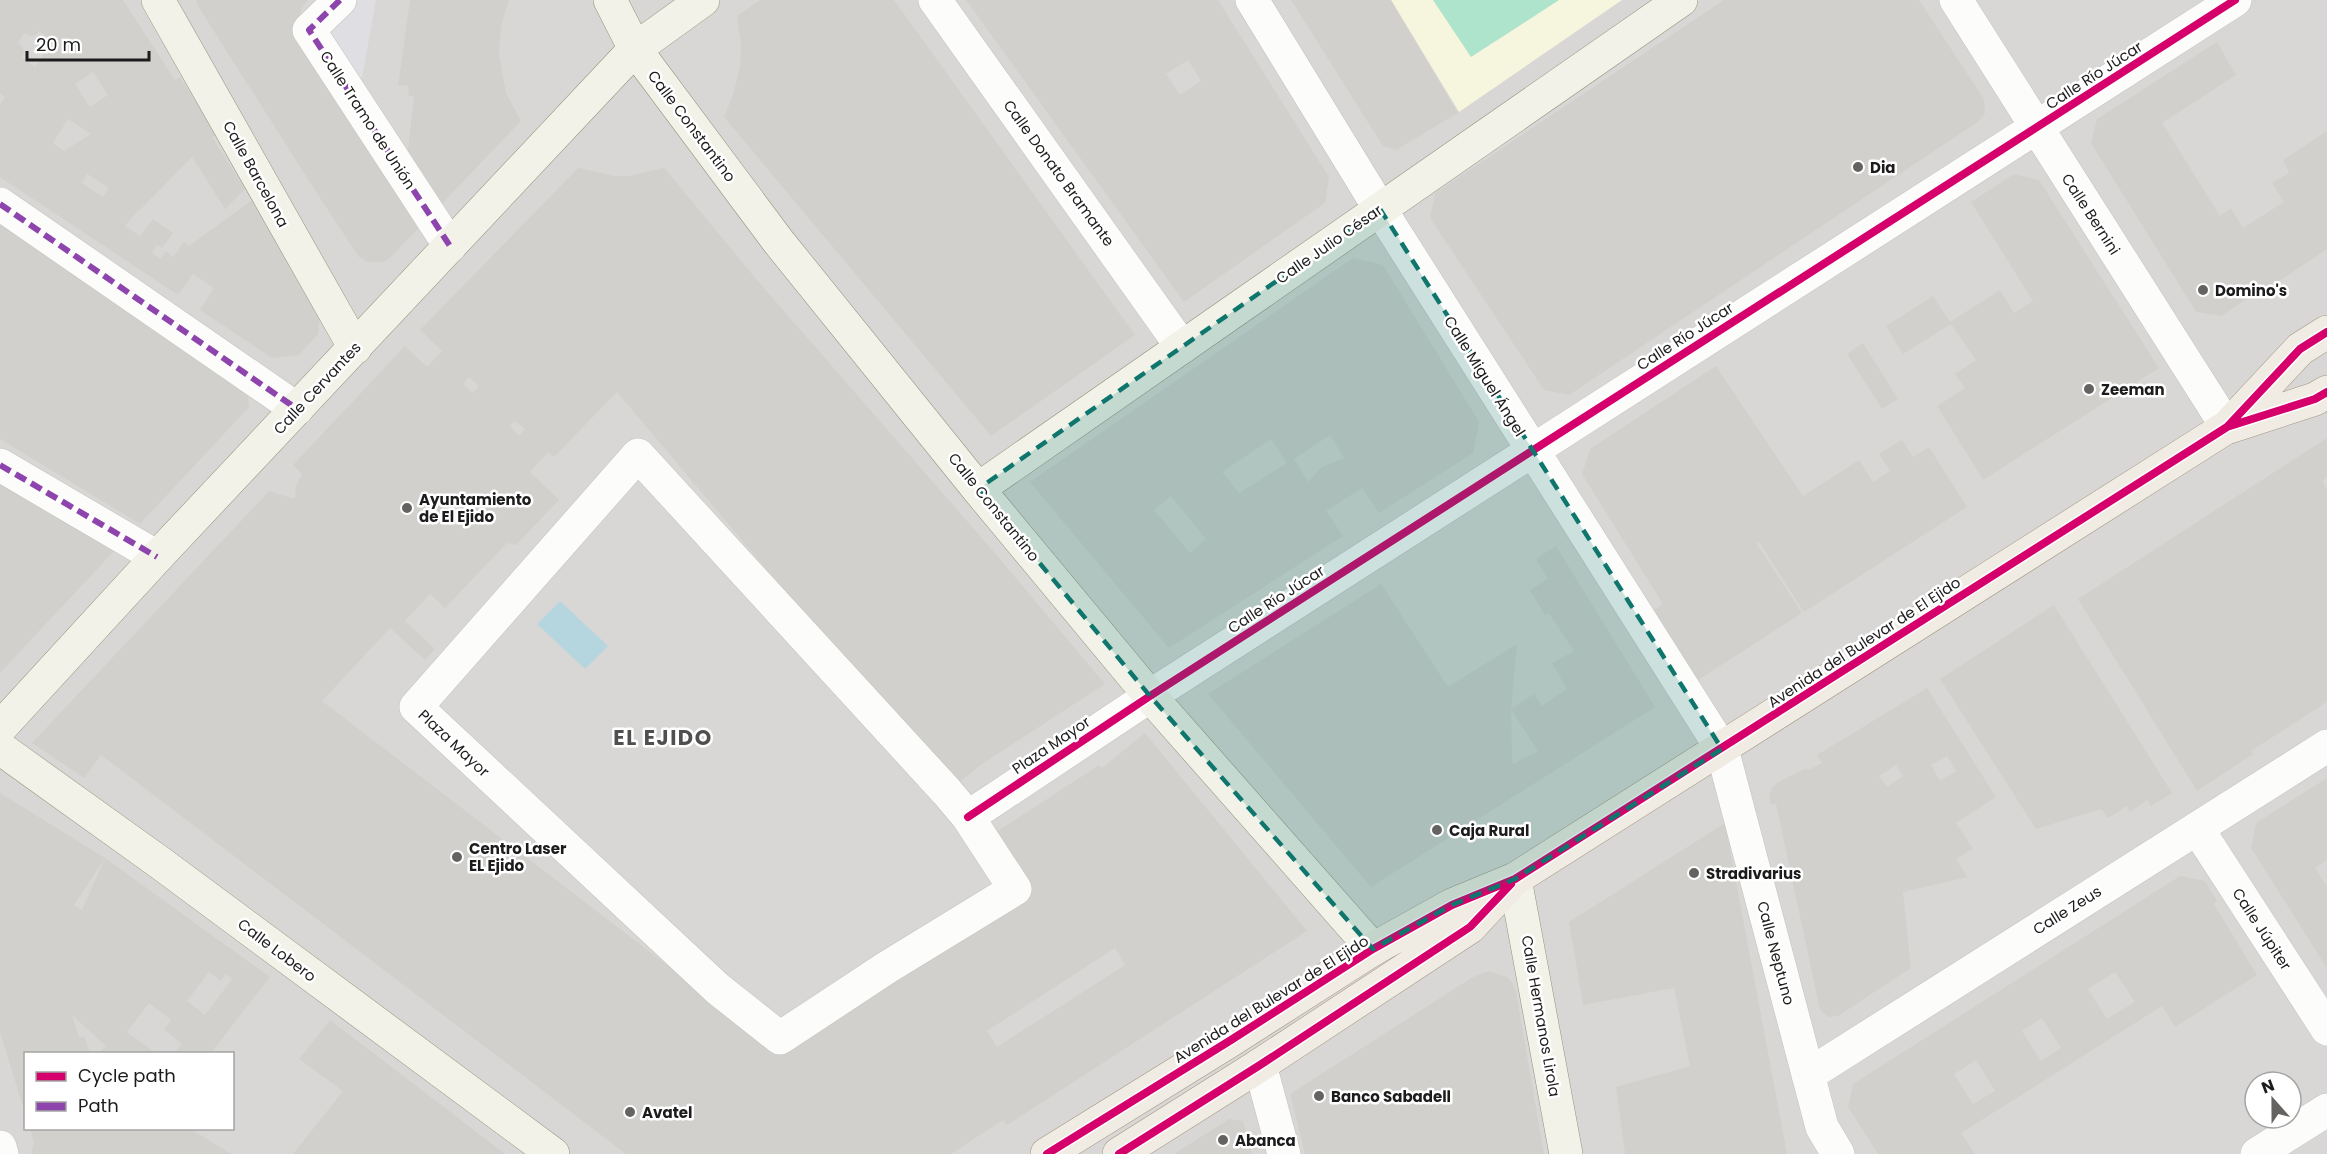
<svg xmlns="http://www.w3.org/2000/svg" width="2327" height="1154" font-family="Poppins,sans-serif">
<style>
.residential{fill:#d9d7d5;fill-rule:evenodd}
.education{fill:#f6f5dd}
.pitch{fill:#aee3cc}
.plaza{fill:#dedee3}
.water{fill:#b6d6df}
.building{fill:#d2d0cd;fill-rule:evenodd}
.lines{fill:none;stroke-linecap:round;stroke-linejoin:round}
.street-casing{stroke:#c3c2c0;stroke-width:34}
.secondary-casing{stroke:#92937c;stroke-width:34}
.primary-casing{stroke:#a09681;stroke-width:34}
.street{stroke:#fcfcfb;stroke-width:33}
.secondary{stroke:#f2f2e8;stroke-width:33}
.primary{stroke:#f0ebe3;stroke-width:33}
.quiet{stroke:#8e44ad;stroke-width:6;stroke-dasharray:12 6;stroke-linecap:butt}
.cycleway-casing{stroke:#fff;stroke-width:11}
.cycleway{stroke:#d6006c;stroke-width:8}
.marked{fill:#0f766e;fill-opacity:0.2;stroke:#0f766e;stroke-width:4.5;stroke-dasharray:12 8;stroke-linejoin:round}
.poi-dot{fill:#646362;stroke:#fff;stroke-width:2}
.labels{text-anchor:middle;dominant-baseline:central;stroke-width:5;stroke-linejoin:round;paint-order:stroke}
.street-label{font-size:15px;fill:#1c1c1c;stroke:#fff}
.poi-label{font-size:15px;font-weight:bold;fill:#1c1c1c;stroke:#fff;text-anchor:start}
.district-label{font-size:21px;font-weight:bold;letter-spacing:1.5px;fill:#4f4f4f;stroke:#fff}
</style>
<rect width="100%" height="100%" fill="#eae8e4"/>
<path class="residential" d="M0 0H2327V1154H0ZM26 1054H232V1128H26ZM2255 1082H2291V1118H2255Z"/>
<path class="education" d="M1391 0H1622L1459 112Z"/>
<path class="pitch" d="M1433 0H1559L1471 57Z"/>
<path class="plaza" d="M340 0H376L361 83 309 30Z"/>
<path class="water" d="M560 601 608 646 585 669 537 624Z"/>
<path class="building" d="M0 0H123L175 80 180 77 217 134 212 137 245 189 225 209 192 157 140 210 139 209 125 226 140 236 153 219 173 233 162 248 157 245 152 253 160 259 166 251 173 257 184 242 189 246 252 200 321 306 318 334 299 355 272 358 200 310 214 288 193 274 178 295 0 177V104L5 97 0 93ZM39 31 52 40 35 67 22 57 24 53 22 46 18 43 24 33 30 36 36 35ZM93 72 108 95 90 107 75 84ZM68 119 91 134 64 151 53 143ZM87 174 109 188 103 197 82 183Z
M196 0H308L302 8 299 20 407 159 414 96H409L408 85 398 86 410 0H509L501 26 499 55 506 93 521 121 392 256 384 262H368L359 257 318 195 201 11Z
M760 0H894L1135 335 991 436 724 117 733 95 740 67 741 44 737 16Z
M966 0H1218L1329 177 1325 203 1184 302ZM1188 60 1201 81 1180 95 1166 74Z
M1291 0H1391L1458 113 1396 150 1383 146Z
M1724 0H1919L1984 99 1985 113 1979 121 1569 395 1544 390 1430 218 1435 193Z
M2217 42 2236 75 2162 123 2220 216 2231 208 2243 228 2284 202 2272 183 2289 173 2283 160 2327 131V249L2266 290 2265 287 2221 316 2196 312 2091 143 2097 119Z
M578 168 615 176H630L664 168 666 170 757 280 994 552 1105 684 982 764 958 783 998 831 1099 765 1102 768 1145 733 1307 931 1007 1125 1003 1120 951 1154H626L101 755 84 778 32 743 269 491 295 499 296 486 302 474 293 465 405 346 427 367 442 351 420 330ZM469 377 479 386 473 393 463 384ZM617 392 951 788 1028 888 778 1050 322 701 390 628 425 660 435 649 405 621 430 594 445 608 507 543 516 545 559 500 530 472 548 452 554 457ZM515 421 525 429 519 436 510 426ZM1115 948 1125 965 997 1047 987 1031Z
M2014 174 2039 180 2159 368 1983 480 1937 406 1965 388 1955 374 1976 360 1951 324 1903 354 1886 326 1933 296 1950 322 2000 290 2014 313 2033 301 1971 202Z
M0 220 247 383 249 407 140 524 0 439Z
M1353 258 1383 265 1479 422 1473 453 1379 513 1362 488 1326 511 1343 536 1169 648 1030 482ZM1330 435 1344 458 1322 467 1308 482 1294 459ZM1271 439 1287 463 1239 493 1222 472ZM1171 496 1206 539 1190 553 1154 510Z
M1863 343 1898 399 1882 409 1847 354Z
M1716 366 1803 496 1859 460 1873 482 1890 471 1879 454 1902 440 1913 457 1929 447 1967 507 1804 612 1759 542 1757 544 1802 613 1698 680 1654 610 1663 604 1582 474 1590 449Z
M2327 438V477L2322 481 2327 489V702L2251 751 2253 754 2197 791 2078 599Z
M0 482 115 550 0 673Z
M1556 546 1655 707 1371 887 1208 694 1381 584 1448 687 1517 644 1511 709 1534 694 1542 706 1567 689 1552 663 1574 651 1549 613 1545 615 1530 590 1548 579 1536 559ZM1511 709 1538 751 1513 764 1512 758Z
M2054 605 2172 793 2151 806 2147 800 2130 812 2127 806 2108 818 2101 809 2036 829 1940 679Z
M1927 688 1996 797 1956 823 1973 849 1956 859 1967 877 1903 892 1911 968 1838 1016 1828 1017 1820 1010 1776 804 1771 805 1769 795 1772 787 1777 783 1804 769 1809 770 1822 763 1817 755ZM1947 756 1956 771 1940 781 1931 765ZM1896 765 1903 776 1887 787 1879 776Z
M2327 778V860L2315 868 2327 887V968L2251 848 2256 823Z
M0 793 105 858 74 905 78 908 82 910 105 858 270 977 211 1053H175L182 1044 164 1029 171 1020 149 1003 127 1032 156 1053H99L106 1046 72 1015 79 1038 84 1036 90 1053H26L25 1113 0 1032ZM209 972 221 981 226 974 232 979 205 1015 187 1001Z
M1725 823 1787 1154H1625L1616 1087 1690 1066 1674 988 1583 1005 1569 922Z
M2180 876 2205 881 2217 901 2214 904 2257 975 2175 1027 2162 1006 1961 1133 1975 1154H1878L1848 1107 1853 1084ZM2115 972 2135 1002 2107 1019 2088 989ZM2042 1018 2061 1048 2041 1061 2022 1031ZM1976 1060 1995 1091 1973 1104 1954 1074Z
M1486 972H1492L1507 977 1512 982 1516 992 1544 1154H1305L1290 1094 1473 977Z
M330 1020 457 1117 505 1154H293L343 1091 299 1059Z
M1229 1119 1243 1121 1252 1154H1174Z
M30 1128H189L231 1154H31L34 1143Z"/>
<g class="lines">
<defs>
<path id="street" d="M340 0 309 30 450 246
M935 0 1182 347
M1252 0 1380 209 1722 749 1822 1127 1838 1154
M1956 0 2227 427
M0 204 297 409
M638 455 947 792 968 817 1015 889 886 968 780 1038 718 989 416 707Z
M0 465 157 557
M968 817 1150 696 2235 0
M2197 828 2327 1029
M1260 1065 1284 1154
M1808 1075 2327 746
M0 1147 2 1154
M2257 1154 2327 1110"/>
<path id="secondary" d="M158 0 355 348
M610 0 635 49 778 241 978 489 1150 696 1373 949
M978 489 1681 0
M0 728 157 557 635 49 703 0
M0 748 159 862 553 1154
M1515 879 1566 1154"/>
<path id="primary" d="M2229 427 2315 399 2327 392
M1047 1154 1231 1040 1373 949 1452 905 1515 879 2227 427 2300 349 2327 332
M1119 1154 1260 1065 1470 927 1507 887"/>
</defs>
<use href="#street" class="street-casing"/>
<use href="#secondary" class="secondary-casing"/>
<use href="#primary" class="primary-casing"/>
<use href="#street" class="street"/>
<use href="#secondary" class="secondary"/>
<use href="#primary" class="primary"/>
<path class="quiet" d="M340 0 309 30 450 246
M0 204 297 409
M0 465 157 557"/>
<defs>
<path id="cycleway" d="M2230 426 2315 399 2327 392
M968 817 1150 696 2235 0
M1047 1154 1231 1040 1373 949 1452 905 1515 879 2227 427 2300 349 2327 332
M1119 1154 1260 1065 1470 927 1511 884"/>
</defs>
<use href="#cycleway" class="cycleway-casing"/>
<use href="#cycleway" class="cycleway"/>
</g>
<path class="marked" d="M1380 209 1722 749 1515 879 1452 905 1373 949 1150 696 978 489Z"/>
<g class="poi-dot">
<circle cx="1858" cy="167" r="6"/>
<circle cx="2203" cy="290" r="6"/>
<circle cx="2089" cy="389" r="6"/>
<circle cx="407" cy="508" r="6"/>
<circle cx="1437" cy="830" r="6"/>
<circle cx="457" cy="857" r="6"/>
<circle cx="1694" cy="873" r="6"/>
<circle cx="1319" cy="1096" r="6"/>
<circle cx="630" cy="1112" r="6"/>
<circle cx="1223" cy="1140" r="6"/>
</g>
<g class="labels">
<g class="street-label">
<text transform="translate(2094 75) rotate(-33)">Calle Río Júcar</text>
<text transform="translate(368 120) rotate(57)">Calle Tramo de Unión</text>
<text transform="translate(692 126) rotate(53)">Calle Constantino</text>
<text transform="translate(1059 173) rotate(54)">Calle Donato Bramante</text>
<text transform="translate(256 174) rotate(61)">Calle Barcelona</text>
<text transform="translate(2091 214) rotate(57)">Calle Bernini</text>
<text transform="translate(1329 244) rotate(-35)">Calle Julio César</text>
<text transform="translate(1685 336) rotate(-33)">Calle Río Júcar</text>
<text transform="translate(1485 376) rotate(58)">Calle Miguel Ángel</text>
<text transform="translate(317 388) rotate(-47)">Calle Cervantes</text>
<text transform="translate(994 507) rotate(51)">Calle Constantino</text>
<text transform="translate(1276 599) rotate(-33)">Calle Río Júcar</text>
<text transform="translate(1864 642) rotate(-33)">Avenida del Bulevar de El Ejido</text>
<text transform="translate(454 743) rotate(43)">Plaza Mayor</text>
<text transform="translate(1051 745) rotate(-34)">Plaza Mayor</text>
<text transform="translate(2067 910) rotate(-32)">Calle Zeus</text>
<text transform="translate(2262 929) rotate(57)">Calle Júpiter</text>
<text transform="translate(277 950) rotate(37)">Calle Lobero</text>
<text transform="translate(1776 953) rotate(75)">Calle Neptuno</text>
<text transform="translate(1271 999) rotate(-32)">Avenida del Bulevar de El Ejido</text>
<text transform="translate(1541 1016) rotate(80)">Calle Hermanos Lirola</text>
</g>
<g class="poi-label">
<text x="1870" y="167">Dia</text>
<text x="2215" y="290">Domino's</text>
<text x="2101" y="389">Zeeman</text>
<text x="419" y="499">Ayuntamiento<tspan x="419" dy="17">de El Ejido</tspan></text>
<text x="1449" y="830">Caja Rural</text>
<text x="469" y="848">Centro Laser<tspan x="469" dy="17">EL Ejido</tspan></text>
<text x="1706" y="873">Stradivarius</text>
<text x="1331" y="1096">Banco Sabadell</text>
<text x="642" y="1112">Avatel</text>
<text x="1235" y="1140">Abanca</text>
</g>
<g class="district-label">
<text x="663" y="737">EL EJIDO</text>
</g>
</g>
<rect x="24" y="1052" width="210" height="78" fill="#ffffff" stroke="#a4a4a4" stroke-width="1.5"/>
<rect x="36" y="1072" width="30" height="9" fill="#d6006c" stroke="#a4a4a4" stroke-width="1.5"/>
<text x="78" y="1082" font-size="18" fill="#1c1c1c">Cycle path</text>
<rect x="36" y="1102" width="30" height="9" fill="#8e44ad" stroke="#a4a4a4" stroke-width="1.5"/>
<text x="78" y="1112" font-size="18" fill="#1c1c1c">Path</text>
<g transform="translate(2273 1100) rotate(339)"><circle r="28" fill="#ffffff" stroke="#a4a4a4" stroke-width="1.5"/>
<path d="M0-4.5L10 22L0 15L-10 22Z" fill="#646362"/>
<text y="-9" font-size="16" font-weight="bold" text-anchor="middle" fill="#1c1c1c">N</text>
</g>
<path d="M27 51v9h122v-9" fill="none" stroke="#1c1c1c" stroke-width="3"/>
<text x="36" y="51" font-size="18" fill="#1c1c1c" stroke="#ffffff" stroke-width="4.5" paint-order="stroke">20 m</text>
</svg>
